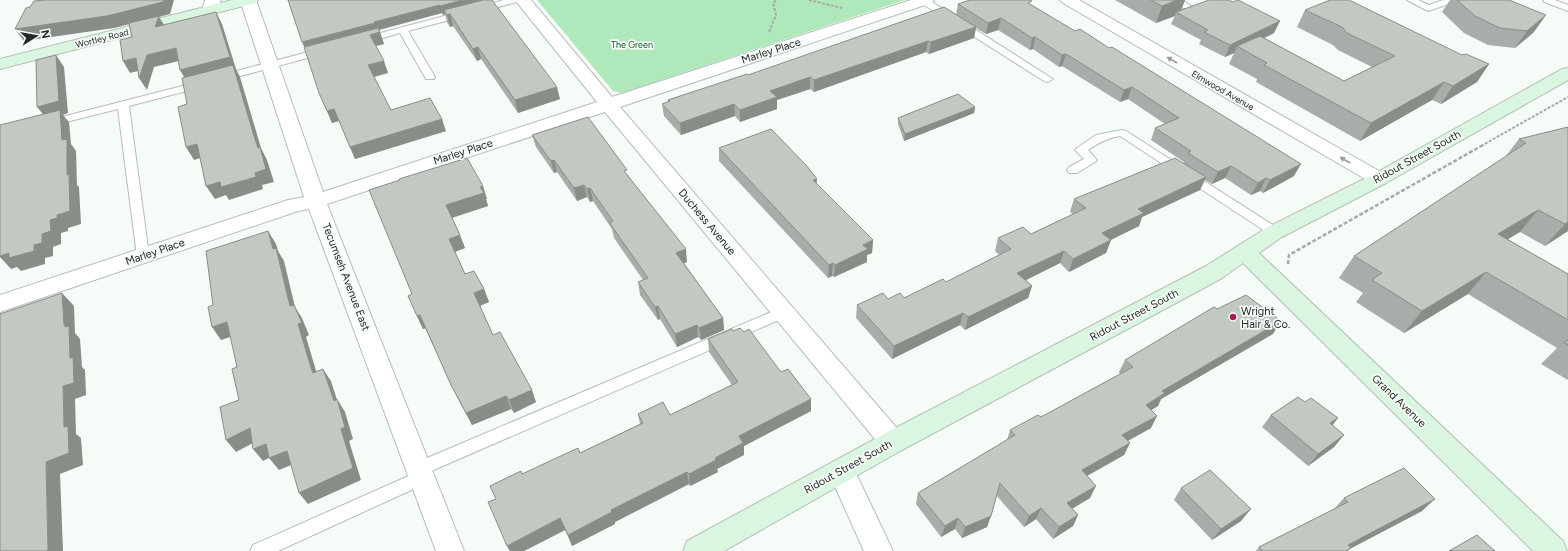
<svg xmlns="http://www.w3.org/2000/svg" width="1568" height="551" font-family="Figtree,sans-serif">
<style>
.green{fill:#afe8bb}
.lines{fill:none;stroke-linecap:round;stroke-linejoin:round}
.lane-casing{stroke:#b6bdb8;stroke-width:2}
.street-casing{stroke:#b6bdb8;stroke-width:2}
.secondary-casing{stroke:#b6bdb8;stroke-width:2}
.path-far1{stroke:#a5aba7;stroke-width:2;stroke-dasharray:3 1.5;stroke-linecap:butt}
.path{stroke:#a5aba7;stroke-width:2.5;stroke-dasharray:4 2;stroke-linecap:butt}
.lane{fill:#fff;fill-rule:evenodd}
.street{fill:#fff;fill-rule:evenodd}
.secondary{fill:#daf6e1;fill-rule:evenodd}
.wall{fill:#a7ada8}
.shaded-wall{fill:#888d88}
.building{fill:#c2c9c3;stroke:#888d88}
.oneway{fill:#9c9e9d}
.poi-dot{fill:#a91b5a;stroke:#f5fcf7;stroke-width:1.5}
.labels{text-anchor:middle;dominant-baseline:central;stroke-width:3.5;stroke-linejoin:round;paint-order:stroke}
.far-street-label{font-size:9px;fill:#242725;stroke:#f5fcf7}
.far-park-label{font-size:9px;fill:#15532a;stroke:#f5fcf7}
.street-label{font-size:11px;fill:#242725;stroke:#f5fcf7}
.poi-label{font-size:11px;fill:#242725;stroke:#f5fcf7;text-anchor:start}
</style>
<rect width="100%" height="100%" fill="#f5fcf7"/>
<path class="green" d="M537 0H905L622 93 613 91Z"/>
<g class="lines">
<defs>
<path id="lane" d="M504 0H518L517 2 408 31 435 77 434 79H426L400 33 365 43 360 40 362 38Z
M920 0H929L1053 79 1048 82 1044 81 921 3Z
M1171 0H1182L1191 6 1189 8H1183Z
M1407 0H1418L1429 5 1443 0H1456L1455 2 1428 11Z
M1543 0H1555L1568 5V11L1544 2Z
M323 48 326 49 328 51 326 53 222 81 217 78 218 76Z
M202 81 207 84 206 86 129 106 149 256 147 259 143 260 139 259 137 256 118 109 50 126 45 123 46 121Z
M1122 130 1126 131 1279 229 1281 232 1279 235 1275 236 1271 235 1120 136C1107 138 1098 143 1088 150L1097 160 1095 162 1077 173H1069L1067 170 1069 167 1084 159 1075 150 1077 148 1096 135Z
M783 307 788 308 790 312 788 316 429 472 431 477 429 482 278 551H250L253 545 413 474 411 469 413 464Z"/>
<path id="street" d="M205 0H221L215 13 210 15 205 13 202 10Z
M240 0H256L323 192 597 102 515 0H531L612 97 911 0H934L931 3 620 107 902 434 906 442 902 450 893 453 884 450 605 112 327 204 464 551H436L309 209 298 211 0 312V295L288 200 304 197Z
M1060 0H1079L1386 175 1389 179 1386 183 1379 185 1372 183 1063 3Z
M841 459 851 463 893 551H864L828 471 831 463Z"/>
<path id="secondary" d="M232 0H258L255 3 0 69V59Z
M1568 68V80L1386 183 1282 237 1259 253 1563 541 1567 551H1533L1243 263 1222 278 1189 296 902 450 724 551H683L687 541 884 434 1206 266 1268 227 1372 175 1562 69Z"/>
</defs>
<use href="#lane" class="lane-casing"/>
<use href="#street" class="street-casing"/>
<use href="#secondary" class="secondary-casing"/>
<path class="path-far1" d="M809 0 842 8
M769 32 776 15 773 3 777 0
M1481 146 1568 97"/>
<path class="path" d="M1288 264 1289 255 1483 145"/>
<use href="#lane" class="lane"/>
<use href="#street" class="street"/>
<use href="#secondary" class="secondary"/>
</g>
<path class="wall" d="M288 0H492L560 99 518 113 481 59 477 61 453 26 450 27 447 22 445 14 443 15 442 13 379 30 384 44 376 46 388 73 374 77 391 110 446 131 355 159 339 121 332 123 327 111Z
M1115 0H1185L1181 10 1274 33 1264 38 1344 81 1372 67 1338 50 1333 45 1297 27 1305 10 1462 55 1489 64 1477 82 1441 104 1432 100 1360 141 1256 82 1257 79 1229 64 1234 53 1225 57 1199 44 1201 40 1171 24 1175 16 1156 23Z
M1450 0H1509L1534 32 1515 48 1488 45 1464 33 1442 12Z
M958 4 1032 5 1294 176 1263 193 1260 191 1251 195 1225 178 1212 184 1205 180 1200 190 1142 217 1139 226 1111 240 1106 253 1100 256 1069 272 1060 263 1026 280 1032 286 1028 298 965 330 960 325 892 359 856 318 857 305 888 299 904 298 946 282 999 255 995 251 998 238 1031 234 1073 214 1070 212 1074 199 1183 163 1184 162 1151 140 1155 128 1165 124 1128 99 1120 102 1062 66 1059 67 1033 49 1030 50 998 30 986 34 976 28 974 38 929 54 926 52 814 92 810 89 777 100V109L740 122 735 116 681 135 664 116 662 104 668 102V100L748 75 956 15Z
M975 107 974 113 904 141 898 124V118Z
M1568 127V231L1545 246 1520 232 1507 239 1568 274V380L1541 364 1557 348 1468 294 1404 333 1356 302 1363 293 1339 278 1354 256 1505 157 1519 139Z
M532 135 628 175 687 262 684 263 723 318 724 330 701 340 698 337 677 347 660 319 658 320 640 295 638 282 643 280 614 238 612 229 593 201 590 202 587 197 577 201 557 172 554 173 536 147Z
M719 148 817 184 873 240 872 253 867 255V262L834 277 832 276 828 278 719 161Z
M400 180 487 199H486L488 206 452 218 465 248 455 252 465 274 484 289 489 302 480 306 493 335 536 402 514 413 511 409 472 425 457 397 425 328 423 329 417 316 412 294Z
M1217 309 1273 334 1161 399 1158 406 1151 410V428L1128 441 1124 455 1087 476 1090 498 1072 508 1078 515 1073 526 1053 539 1036 519 1024 527 996 495 987 527 962 538 955 529 941 537 916 504 918 493 1007 440 1010 430 1041 417 1120 374 1119 372 1125 360Z
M733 331 811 411 744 446V455L717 469 718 472 690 486 689 484 615 522V524L572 546 565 530 524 551H510L507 546 496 499 522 474 580 453 640 424 638 414 670 415 732 385 709 352 708 339Z
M1305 402 1338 418 1332 425 1344 435 1334 447 1308 466 1262 427 1271 415Z
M1181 488 1241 521 1212 540 1174 500Z
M1344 498 1422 511 1351 548 1348 551H1256L1259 547 1334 509Z"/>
<path class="shaded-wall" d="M164 0H174L170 14 159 17 166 28 155 27 158 17 114 28 24 41 15 29Z
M463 0H488L444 10 445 14 443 15 440 6Z
M1177 0H1185L1180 13 1176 12 1175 16 1156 23 1162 6Z
M440 5 442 13 378 30 306 51 302 42 374 22Z
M216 12 222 24 236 69 240 77 261 148 267 160 274 182 262 185 263 189 229 200 226 195 215 199 206 186 187 82 180 70Z
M450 14 453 26 450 27 447 15Z
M1546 15 1534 32 1515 48 1527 31Z
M1001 18 998 30 986 34 988 23Z
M1280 21 1274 33 1242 49 1237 46 1234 53 1225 57 1230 45Z
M976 27 974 38 929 54 931 42Z
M380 32 384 44 375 46 370 35Z
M1035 37 1033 49 1030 50 1032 38Z
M928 41 926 52 814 92V80Z
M478 47 481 59 477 61 473 49Z
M176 48 183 60 154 67 147 90 139 78 142 70 130 73 123 61Z
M1066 54 1062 66 1059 67 1062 55Z
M56 55 64 67 68 113 63 115 69 122 71 144 76 151 77 185 79 187 81 224 68 228V231L61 233V244L53 247V256L45 258V264L21 271 17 267 11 269 0 257V256L34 245 50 220 67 175 47 119 37 107Z
M384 61 388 73 373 77 368 65Z
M1489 64 1477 82 1441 104 1453 86Z
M810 77V89L777 100V109L740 122V110L770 91Z
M1444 82 1432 100 1360 141 1371 123Z
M557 87 560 99 518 113 515 100Z
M1132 87 1128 99 1120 102 1124 90Z
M734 104 735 116 681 135 680 123Z
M975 107 974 113 904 141 905 134Z
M334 109 339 121 332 123 327 111Z
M442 119 446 131 355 159 350 147Z
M197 144 204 157 194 160 186 147Z
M554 160 557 172 554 173 551 161Z
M1301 164 1294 176 1263 193 1270 180Z
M1231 166 1225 178 1212 184 1218 172Z
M1206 177 1200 190 1142 217 1139 226 1098 246 1102 233 1138 209Z
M1266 178 1260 191 1251 195 1258 183Z
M817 179 816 192 813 180Z
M584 185 587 197 577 201 574 188Z
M483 186 487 199H486L488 206 451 218 446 205Z
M590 188 593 201 590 202 587 189Z
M1538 210 1520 232 1480 256 1498 234Z
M1568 222V231L1545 246 1565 224Z
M268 231 276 244 278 251 284 261 295 307 302 318 309 335 306 337 320 384 312 371 290 306 273 249Z
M460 235 465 248 454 252 449 239Z
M873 240 872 253 867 255V262L834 277 835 265 863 245Z
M1111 240 1106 253 1069 272 1073 259Z
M686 249 687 262 678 266 676 253Z
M1064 251 1060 263 1014 286 1017 273Z
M833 263 832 276 828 278 829 265Z
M1486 272 1468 294 1404 333 1422 311Z
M1032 286 1028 298 965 330 968 317Z
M484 289 489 302 479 306 474 293Z
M62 293 74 306 75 333 80 339 82 367 85 370 86 395 75 399 76 434 81 438 83 465 60 474 63 551H48L46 462 64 427 63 386 70 358 64 325Z
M658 306 660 319 658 320 655 307Z
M963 313 960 325 892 359 894 346Z
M420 315 426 328 423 329 417 316Z
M723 318 724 330 701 340 699 328Z
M1281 321 1273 334 1161 399 1158 406 1140 417 1146 405 1162 391Z
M227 322 236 335 221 340 212 327Z
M697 325 698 337 677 347 675 334Z
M323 369 331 381 338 403 337 399 345 412 353 439 349 441 361 480 308 504 299 493 341 429 334 401Z
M532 390 536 402 514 413 509 400Z
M506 396 511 409 472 425 466 413Z
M811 399V411L744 446V455L717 469 718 472 690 486 689 474 715 458 739 436Z
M1157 416 1151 428 1116 447 1122 435Z
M1338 418 1328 431 1330 423Z
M250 428 259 440 236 452 226 440Z
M1344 435 1334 447 1308 466 1318 454Z
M1130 443 1124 455 1076 482 1082 470Z
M266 444 287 451 296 463 279 470 269 458 263 461 253 449Z
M687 472 689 484 615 522V524L572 546 568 535 611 510Z
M1096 486 1090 498 1062 515 1067 503Z
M1435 499 1422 511 1346 551 1348 545Z
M1041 508 1036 519 1024 527 1029 516Z
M1251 509 1241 521 1212 540 1221 529Z
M1078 515 1073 526 1053 539 1059 527Z
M991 516 987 527 962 538 965 527Z
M560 518 565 530 524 551H510L507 546Z
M958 518 955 529 941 537 945 526Z"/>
<path class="building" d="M45 0H164L163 2 107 16 15 29 26 8 30 7 34 1Z
M288 0H463L440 6V5L374 22 375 23 302 42Z
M483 0H492L557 87 515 100 478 47 473 49 450 14 447 15 444 10Z
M970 0H1030L1032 1 1028 3 1075 31 1080 29 1109 48 1112 47 1301 164 1270 180 1266 178 1258 183 1231 166 1218 172 1188 153 1191 151 1155 128 1179 118 1132 87 1124 90 1066 54 1062 55 1035 37 1032 38 1001 18 988 23 958 4Z
M1151 0H1177L1162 6Z
M1209 0H1229L1233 2 1238 0 1280 21 1230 45 1204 32 1208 30 1176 12Z
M1330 0H1349L1462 55 1466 54 1489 64 1453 86 1444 82 1371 123 1264 65 1267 63 1237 46 1260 36 1344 81 1395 56 1347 33 1342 27 1305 10Z
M1457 0H1509L1546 15 1527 31 1500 28 1475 16Z
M944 7 976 27 931 42 928 41 814 80 810 77 770 91 777 97 740 110 734 104 680 123 662 104 670 101 668 100 747 74 748 75Z
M216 12 230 57 180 70 176 48 147 55 139 78 136 58 123 61 120 40 132 37 129 23 159 16 155 27Z
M378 28 380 32 370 35 384 61 368 65 391 110 430 98 442 119 350 147 334 109 327 111 319 93 304 47Z
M56 55 59 101 37 107 36 60Z
M233 65 254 136 258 148 260 147 266 169 255 173 256 177 221 187 220 182 206 186 197 144 186 147 178 107 187 104 182 78Z
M958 94 975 107 905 134 898 118Z
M60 110 62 140 67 139V175L69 174 70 211 57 215V218L50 220 51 231 42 234V243L34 245V251L9 258V253L0 256V125Z
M588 117 627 170 624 171 686 249 676 253 723 318 699 328 697 325 675 334 658 306 655 307 638 282 648 278 611 225 610 222 613 221 590 188 587 189 584 185 574 188 554 160 551 161 532 135Z
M1568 127V222L1565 224 1538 210 1498 234 1568 274V320L1486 272 1422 311 1372 280 1382 273 1354 256 1526 143 1519 139Z
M771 129 806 165 817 179 813 180 873 240 863 245 868 249 835 265 833 263 829 265 719 148Z
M467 158 483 186 480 187 484 193 446 205 460 235 449 239 465 274 474 271 484 289 474 293 493 335 500 332 532 390 509 400 506 396 466 413 451 385 420 315 417 316 408 296 412 294 369 190 400 180 399 179Z
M1175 158 1206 177 1138 209 1144 213 1102 233 1111 240 1073 259 1064 251 1017 273 1032 286 968 317 963 313 894 346 857 305 883 293 888 299 900 293 904 298 943 279 946 282 1011 249 998 238 1023 227 1031 234 1086 208 1074 199Z
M268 231 273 249 276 248 290 306 294 305 302 323 298 324 312 371 313 373 323 369 334 401 337 399 345 427 341 429 353 468 299 493 287 451 269 458 266 444 253 449 250 428 226 440 220 407 239 400 232 369 237 367 227 322 212 327 208 307 213 305 206 251Z
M62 293 64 325 65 324V327L69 326 70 358 73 357 74 383 63 386 64 427 68 426 69 453 46 462 48 551H0V314Z
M1246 295 1281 321 1162 391 1165 393 1146 405 1157 416 1122 435 1130 443 1082 470 1096 486 1067 503 1078 515 1059 527 1041 508 1029 516 1000 483 991 516 965 527 958 518 945 526 918 493 1015 435 1010 430 1038 415 1041 417 1133 367 1125 360 1214 307 1217 309Z
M740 328 744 332 749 329 781 372 788 369 811 399 739 436 743 443 715 458 716 460 689 474 687 472 611 510 612 512 568 535 560 518 507 546 488 502 496 499 490 486 521 471 522 474 578 448 580 453 643 423 638 414 663 402 670 415 738 382 708 339 732 329 733 331Z
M1568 340V345L1564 342Z
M1298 397 1305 402 1311 398 1338 418 1330 423 1344 435 1318 454 1271 415Z
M1404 468 1435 499 1348 545 1351 548 1346 551H1263L1259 547 1348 502 1344 498Z
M1210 470 1251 509 1221 529 1181 488Z
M1477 535 1495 551H1449Z"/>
<defs><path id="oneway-solid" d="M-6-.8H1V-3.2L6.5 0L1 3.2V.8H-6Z"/></defs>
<g class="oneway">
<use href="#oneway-solid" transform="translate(1172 60) rotate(-150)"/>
<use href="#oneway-solid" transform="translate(1345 160) rotate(-150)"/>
</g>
<circle class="poi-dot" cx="1233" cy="317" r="4"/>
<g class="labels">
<g class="far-street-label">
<text transform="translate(102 38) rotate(-14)">Wortley Road</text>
<text transform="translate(1223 90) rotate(30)">Elmwood Avenue</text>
</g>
<g class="far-park-label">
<text x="632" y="44">The Green</text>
</g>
<g class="street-label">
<text transform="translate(771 51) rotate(-18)">Marley Place</text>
<text transform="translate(463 152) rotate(-18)">Marley Place</text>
<text transform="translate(1417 157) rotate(-29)">Ridout Street South</text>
<text transform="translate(707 222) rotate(50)">Duchess Avenue</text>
<text transform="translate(155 252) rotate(-19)">Marley Place</text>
<text transform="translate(346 277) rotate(69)">Tecumseh Avenue East</text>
<text transform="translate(1134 315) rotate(-28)">Ridout Street South</text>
<text transform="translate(1399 401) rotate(44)">Grand Avenue</text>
<text transform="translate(848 467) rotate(-29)">Ridout Street South</text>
</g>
<g class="poi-label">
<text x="1241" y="311">Wright<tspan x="1241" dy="13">Hair &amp; Co.</tspan></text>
</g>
</g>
<g transform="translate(36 36) rotate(79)" stroke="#f5fcf7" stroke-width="3" paint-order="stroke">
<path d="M0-3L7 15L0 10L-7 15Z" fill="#242725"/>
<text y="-6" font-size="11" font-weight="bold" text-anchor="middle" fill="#242725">N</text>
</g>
</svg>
